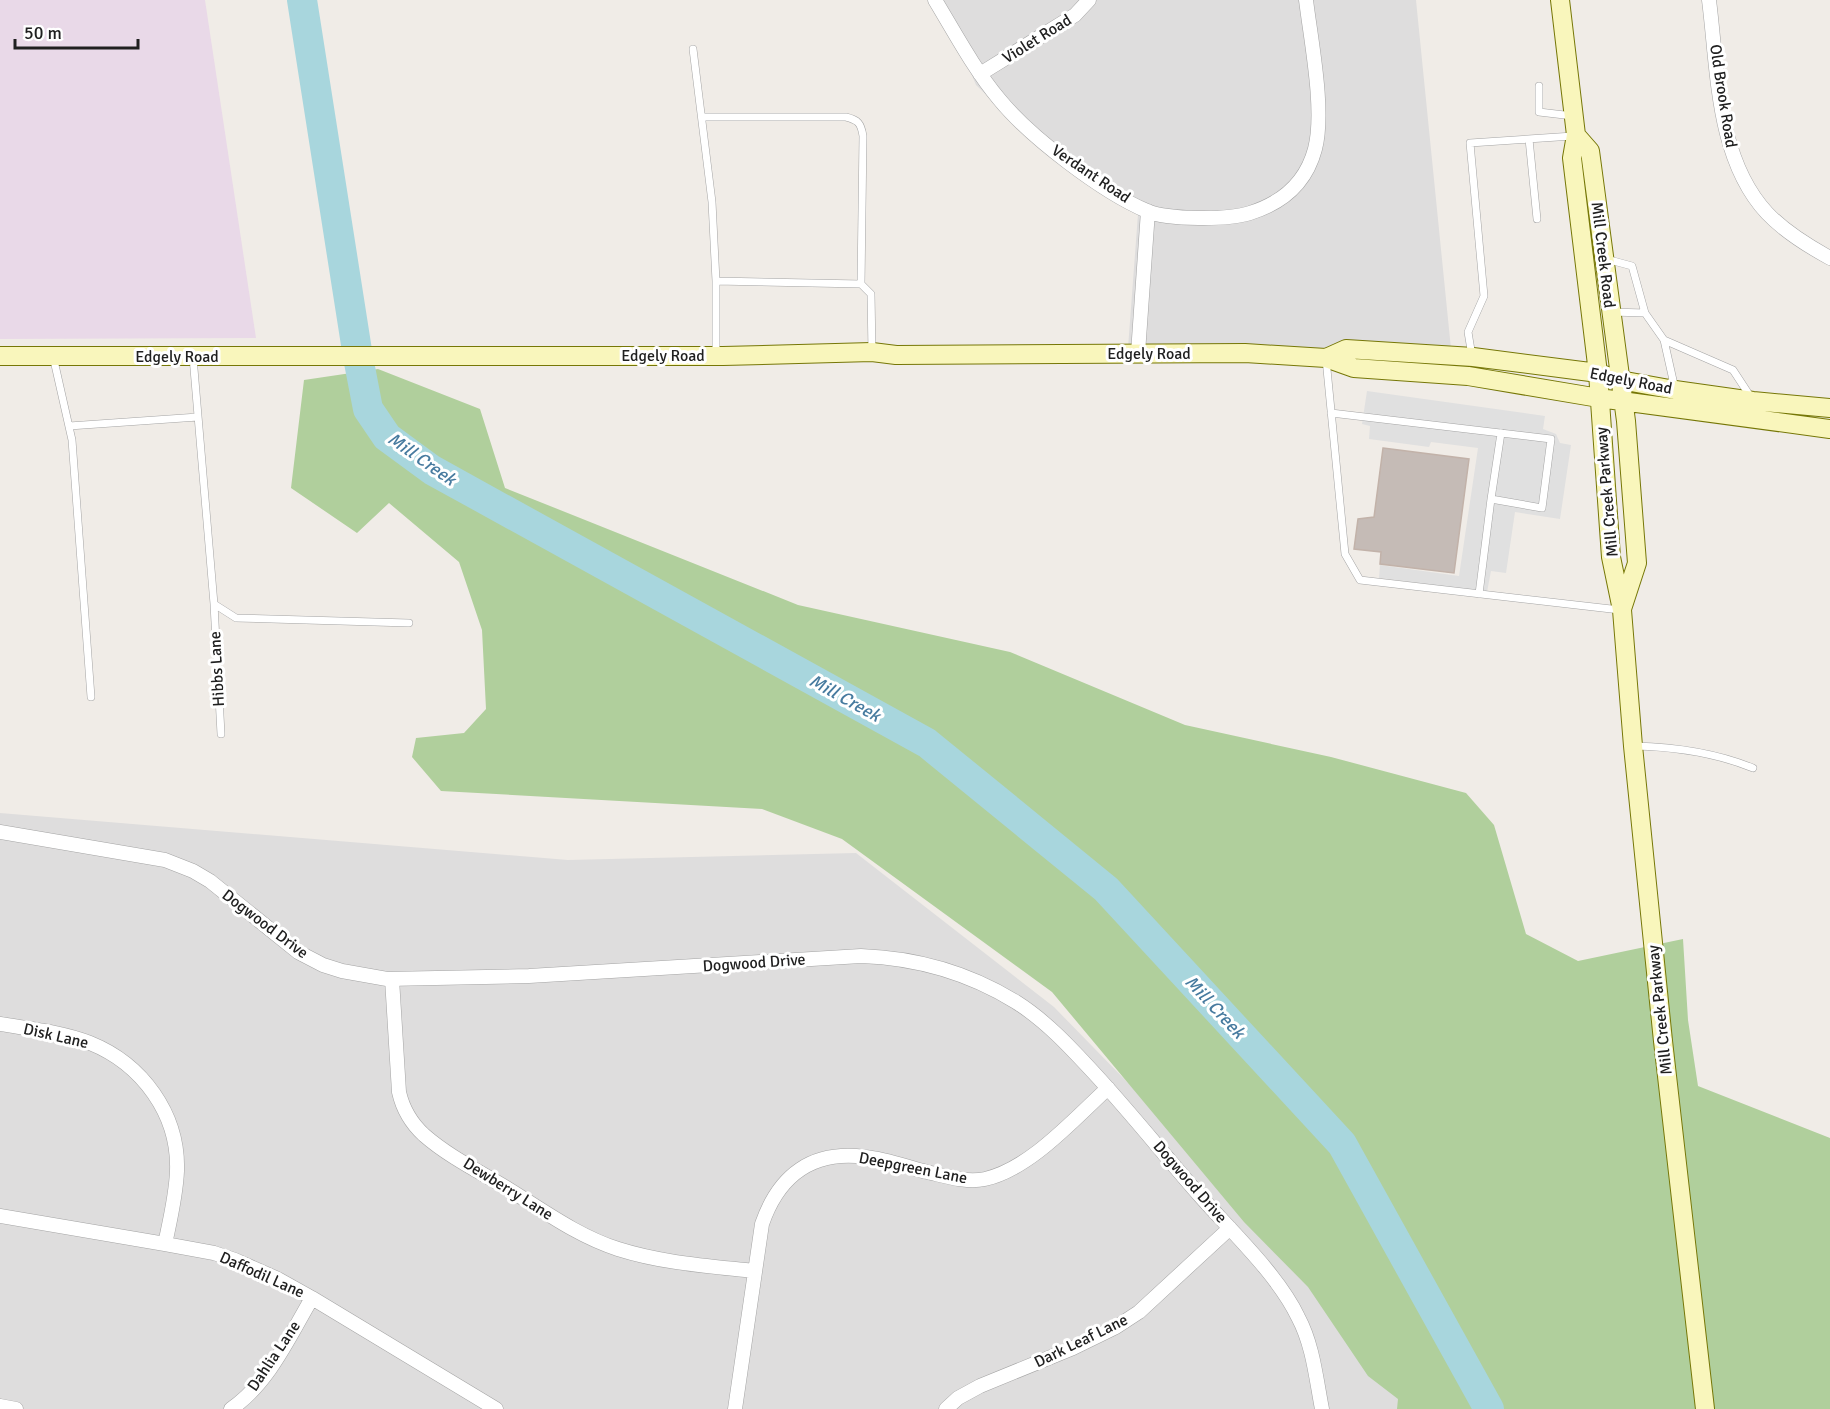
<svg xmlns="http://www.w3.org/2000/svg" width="1830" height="1409" font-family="Signika,sans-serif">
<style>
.residential{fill:#dedddd}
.industrial{fill:#e9d9e8}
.forest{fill:#b0cf9c}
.parking{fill:#e0e0e0}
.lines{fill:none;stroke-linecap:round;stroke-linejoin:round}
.river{stroke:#a8d6dd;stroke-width:30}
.building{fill:#c5bbb6;stroke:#c2b2a9;stroke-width:1.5}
.lane-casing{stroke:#a4a4a4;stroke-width:8}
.street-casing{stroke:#a4a4a4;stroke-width:15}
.secondary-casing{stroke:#767707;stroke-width:20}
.lane{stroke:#fff;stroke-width:7}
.street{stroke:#fff;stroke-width:14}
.secondary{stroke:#f9f6bc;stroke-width:18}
.labels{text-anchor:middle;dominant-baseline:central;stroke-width:6;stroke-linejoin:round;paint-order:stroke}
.street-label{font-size:16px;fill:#202020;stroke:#fff}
.water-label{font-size:18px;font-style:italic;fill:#477b9f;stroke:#fff}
</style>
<rect width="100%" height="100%" fill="#f0ece7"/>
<path class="residential" d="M941 0H1416L1452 359 1128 348 1138 214 1050 156 976 85Z
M0 813 568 860 856 853 1054 1007 1446 1409H0Z"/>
<path class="industrial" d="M0 0H205L256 338 0 339Z"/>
<path class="forest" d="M378 369 480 409 505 488 798 605 1010 652 1185 725 1331 757 1466 793 1494 825 1526 934 1578 961 1683 939 1688 1020 1698 1086 1830 1138V1409H1397L1398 1399 1368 1376 1308 1287 1244 1222 1052 992 842 839 762 809 441 791 412 757 416 738 464 733 486 709 482 630 459 562 389 503 357 533 291 488 304 380Z"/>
<path class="parking" d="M1367 391 1545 416 1543 429 1556 434 1560 443 1571 445 1560 519 1515 512 1506 573 1491 571 1487 592 1379 578 1380 565 1459 576 1478 448 1431 442 1429 447 1369 439 1370 426 1362 424Z"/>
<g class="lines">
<path class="river" d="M302 0 358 357 368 409 387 437 432 470 927 743 1106 889 1342 1144 1489 1409"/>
</g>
<path class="building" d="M1383 448 1469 459 1454 573 1380 564 1381 552 1354 549 1358 519 1374 517Z"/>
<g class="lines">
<defs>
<path id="lane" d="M693 49 712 202 716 281V356
M1539 86V112L1573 116
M702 117H846C858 120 861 123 863 136L861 284 871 294 872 352
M1529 139 1537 219
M1606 259 1632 266 1645 313 1664 340
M716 281 861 284
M1611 312 1645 313
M53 356 72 440 91 697
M1472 356 1468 332 1484 296 1470 143 1573 136
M193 357 214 604 236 618 409 623
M1326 359 1345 554 1360 580 1620 610
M1675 389 1664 340 1733 370 1752 399
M1331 413 1551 439 1542 508 1491 499 1501 433
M69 426 198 417
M1479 594 1491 499
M214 604 221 734
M1635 746C1675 747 1716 753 1753 768"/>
<path id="street" d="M935 0C955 33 974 69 999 99 1030 137 1102 192 1147 211 1168 220 1229 220 1250 213 1282 203 1306 183 1315 149 1325 111 1311 41 1306 0
M1709 0C1718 70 1716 158 1767 213 1784 231 1808 246 1830 258
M980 74 1075 15 1089 0
M1138 353 1148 211
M0 832 165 860 193 871 210 881 298 952 323 965 342 971 387 979 529 976 861 956C917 958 969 973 1016 1002 1046 1021 1070 1047 1094 1073 1131 1113 1165 1156 1201 1197 1232 1232 1278 1275 1298 1317 1313 1345 1316 1378 1322 1409
M392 979 399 1092C403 1110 411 1123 424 1135 448 1156 478 1171 505 1187 541 1209 577 1236 618 1249 662 1263 708 1266 754 1271
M0 1024C30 1029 62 1032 90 1043 142 1064 179 1114 177 1171 176 1196 170 1220 165 1244
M0 1216 165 1244 214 1253 235 1260 278 1279 312 1298 496 1409
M0 1406 16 1409
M231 1409C269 1383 289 1337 312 1298
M735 1409 762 1224C779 1175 812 1150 865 1157 886 1159 907 1167 927 1172 945 1176 966 1183 985 1179 1030 1169 1074 1119 1108 1088
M946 1409 958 1398 980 1386 1073 1348 1116 1327 1139 1312 1230 1228"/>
<path id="secondary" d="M1560 0 1576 135 1572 158 1598 373 1611 557 1622 610 1633 746 1663 1041 1705 1409
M1576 135 1590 151 1626 421 1637 563 1622 609
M0 356H723L872 352 896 355 1245 353 1326 358 1354 368 1468 376 1599 398 1830 429
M1326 358 1346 349 1473 357 1598 373 1620 380 1675 390 1753 401 1830 408"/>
</defs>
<use href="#lane" class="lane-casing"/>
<use href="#street" class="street-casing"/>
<use href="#secondary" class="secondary-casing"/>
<use href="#lane" class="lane"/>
<use href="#street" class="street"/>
<use href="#secondary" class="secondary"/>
</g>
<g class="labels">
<g class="street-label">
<text transform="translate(1037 39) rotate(-32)">Violet Road</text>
<text transform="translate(1723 96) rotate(81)">Old Brook Road</text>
<text transform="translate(1091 174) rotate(34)">Verdant Road</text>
<text transform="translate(1603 255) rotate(83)">Mill Creek Road</text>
<text x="1149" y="354">Edgely Road</text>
<text x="663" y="356">Edgely Road</text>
<text x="177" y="357">Edgely Road</text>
<text transform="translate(1631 381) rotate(11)">Edgely Road</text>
<text transform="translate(1607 492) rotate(-95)">Mill Creek Parkway</text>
<text transform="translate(217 669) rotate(-93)">Hibbs Lane</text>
<text transform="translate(265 924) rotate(37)">Dogwood Drive</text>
<text transform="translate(754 963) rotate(-4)">Dogwood Drive</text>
<text transform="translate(1660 1010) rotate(-96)">Mill Creek Parkway</text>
<text transform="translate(56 1036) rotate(13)">Disk Lane</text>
<text transform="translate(913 1168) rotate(11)">Deepgreen Lane</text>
<text transform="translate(1190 1182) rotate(49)">Dogwood Drive</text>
<text transform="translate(508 1189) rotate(32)">Dewberry Lane</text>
<text transform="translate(262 1275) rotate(24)">Daffodil Lane</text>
<text transform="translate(1081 1341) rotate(-26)">Dark Leaf Lane</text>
<text transform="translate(274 1356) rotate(-56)">Dahlia Lane</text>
</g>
<g class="water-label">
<text transform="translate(422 459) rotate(35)">Mill Creek</text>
<text transform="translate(845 698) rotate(29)">Mill Creek</text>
<text transform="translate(1215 1007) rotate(47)">Mill Creek</text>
</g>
</g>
<path d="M15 39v9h123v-9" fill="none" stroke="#202020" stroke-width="3"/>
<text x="24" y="39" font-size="18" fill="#202020" stroke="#ffffff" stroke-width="4.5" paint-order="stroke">50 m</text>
</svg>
